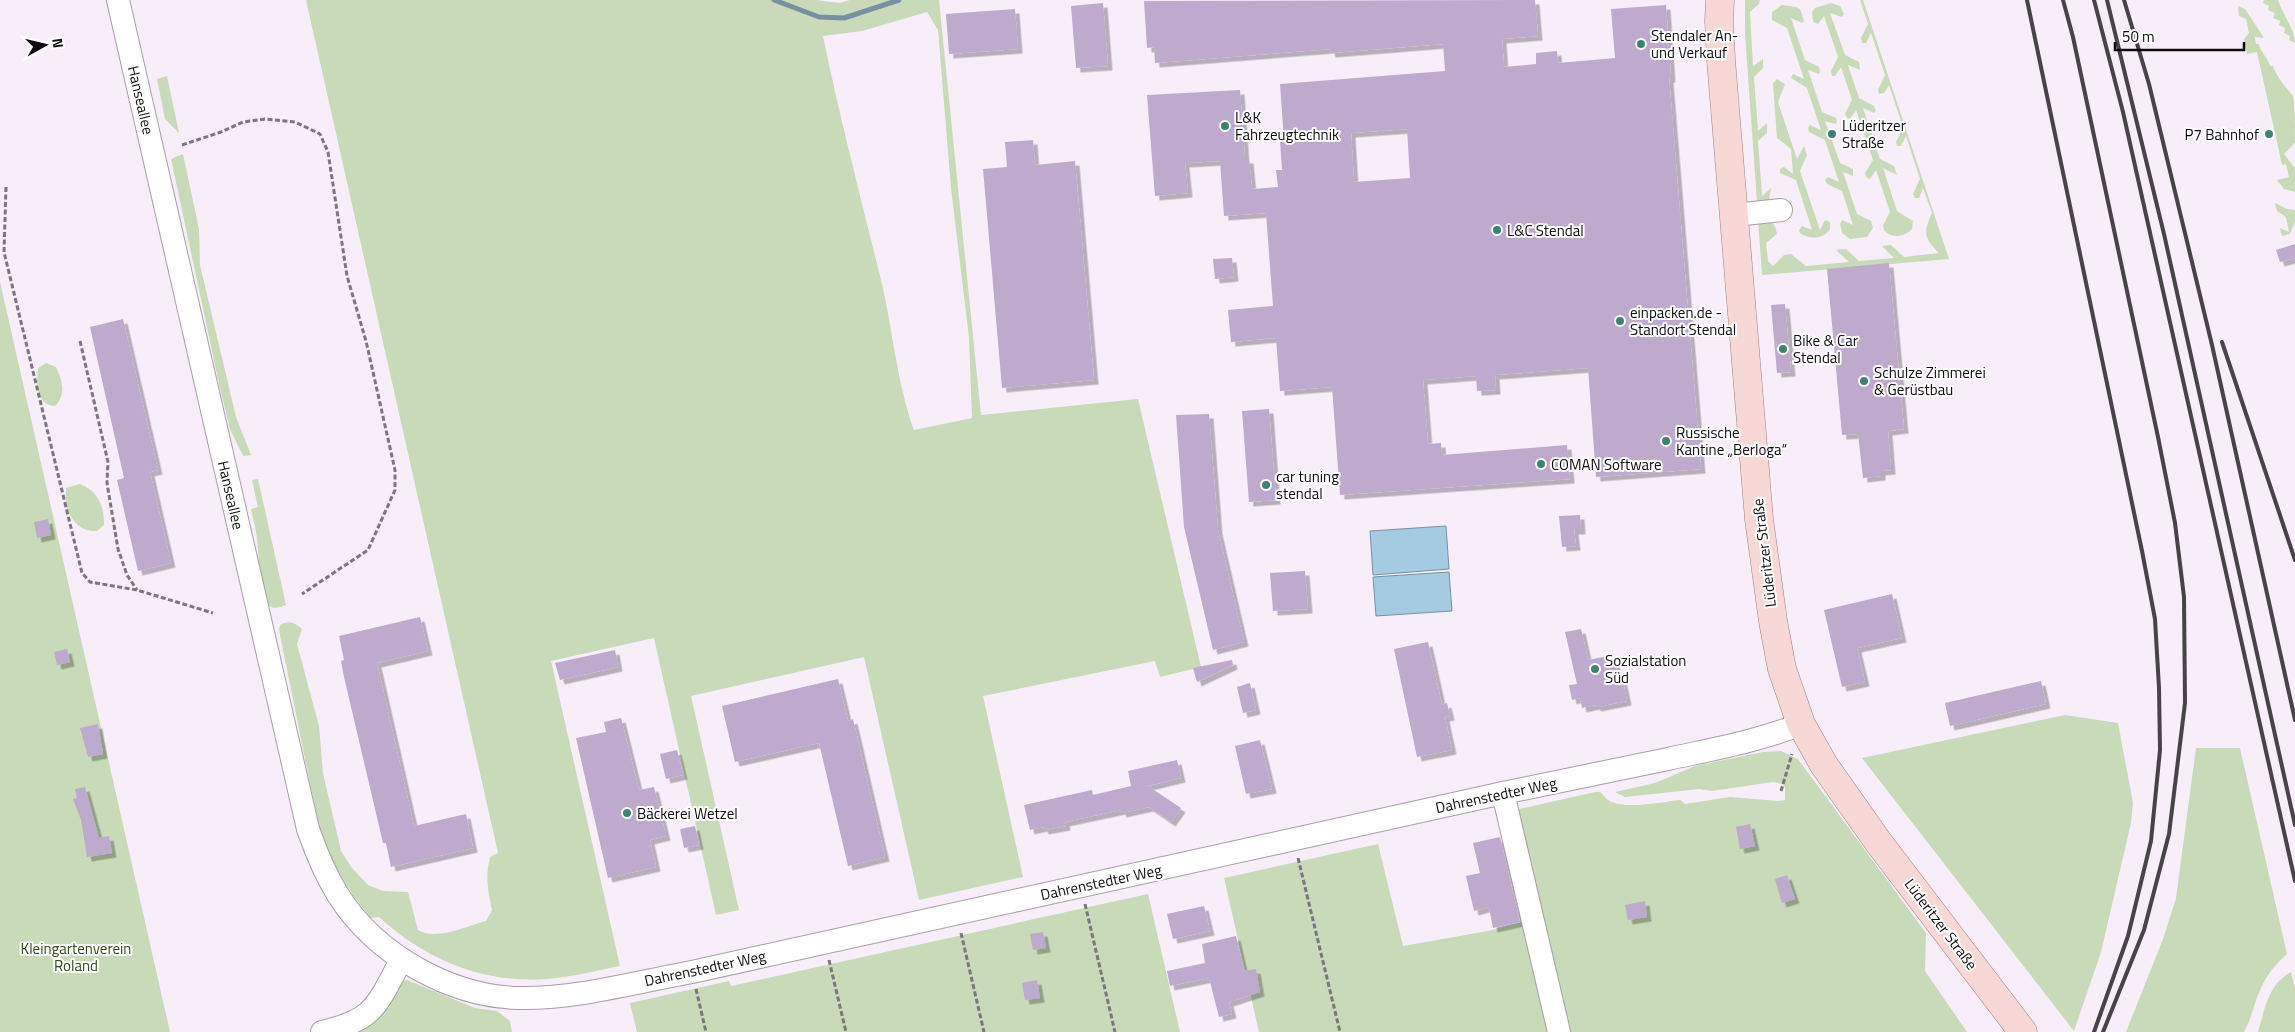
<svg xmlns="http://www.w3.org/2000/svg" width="2295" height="1032" font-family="'Titillium Web',sans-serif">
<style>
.green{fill:#c8dab8;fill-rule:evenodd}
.water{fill:#a4cbe1;stroke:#7791a2}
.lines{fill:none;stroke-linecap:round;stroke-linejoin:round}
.stream{stroke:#7791a2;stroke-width:5}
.building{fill:#bdaacc;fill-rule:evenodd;filter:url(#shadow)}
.minor-casing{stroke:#a69ea8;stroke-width:24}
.major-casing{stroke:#a27e7f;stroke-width:29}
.path{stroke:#7b757c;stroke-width:3;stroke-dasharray:5 2.5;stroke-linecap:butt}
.minor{stroke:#fff;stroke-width:22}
.major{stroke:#f8d7d7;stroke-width:28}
.rail{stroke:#484349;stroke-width:4}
.poi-dot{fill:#3e8276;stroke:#fff;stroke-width:2}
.labels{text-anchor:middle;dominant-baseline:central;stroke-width:4;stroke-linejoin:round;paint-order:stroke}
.poi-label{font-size:15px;fill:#0d0a0e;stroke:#fff;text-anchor:start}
.street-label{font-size:15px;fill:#0d0a0e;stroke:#fff}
.park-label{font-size:15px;fill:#334a16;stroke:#fff}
</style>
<defs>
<filter id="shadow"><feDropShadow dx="4.5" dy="4.5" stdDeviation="0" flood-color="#0004"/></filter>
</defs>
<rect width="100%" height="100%" fill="#f8eef9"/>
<path class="green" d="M306 0H816L839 3 850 0H939L981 415 1138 399 1201 667 1160 677 1155 661 983 696 1023 877 919 900 864 657 691 696 739 910 716 915 654 638 551 661 620 966C599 970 577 976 556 978 489 986 428 962 379 917L371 918 354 897 334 865 320 833 279 630 280 625C288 620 295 622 302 629L297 644 319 726 323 773 341 851 352 868 368 885 383 891 408 892 418 930C436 941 467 926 486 921L492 910C488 890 485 878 490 857L498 853ZM927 12 938 30 951 188 969 338 972 418 914 430C897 383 893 332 882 284 862 202 840 119 823 36L862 31Z
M1745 0H1760L1759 4 1750 12 1753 66 1763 59V68L1754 77 1758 131 1767 123V133L1758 141 1762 196 1771 188 1769 200 1757 202 1745 34Z
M1860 0H1863L1949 259 1762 275 1758 219C1770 220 1775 221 1777 234L1766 243 1768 261 1773 266 1784 255 1791 254 1806 266 1849 262 1836 250 1846 249 1859 261 1894 258 1882 246 1891 245 1904 257 1939 253C1924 238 1923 233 1932 213L1923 188 1919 198H1915L1913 194 1920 179 1906 136 1901 146H1897L1896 142 1903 127 1889 85 1884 93 1879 94 1878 90 1885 75 1871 33 1866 43H1862L1861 38 1868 24Z
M2264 0H2278C2282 14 2295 28 2295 43L2289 40 2290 36 2284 33 2285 28 2279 25 2280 21 2273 18 2275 13 2268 10 2269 6 2263 3Z
M1831 3 1840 6 1844 14 1842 17 1830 13 1845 55 1859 62 1860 70 1848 65 1859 98 1874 106 1876 111 1874 113 1863 108 1880 159 1894 166 1897 175 1883 168 1897 211 1913 221 1912 229C1905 237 1891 239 1884 230L1883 225 1890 212 1876 170 1870 179 1867 178 1865 173 1873 160 1856 110 1850 119 1847 118 1845 114 1852 100 1841 67 1835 76H1832L1831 71 1838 57 1824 16 1818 24 1813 22 1812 12 1815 8Z
M1782 5 1796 7 1800 9 1804 21 1802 23 1791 18 1805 60 1819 67 1820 71 1819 74 1808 70 1822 112 1836 118 1837 122 1835 124 1825 121 1840 163 1853 169V176L1843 172 1857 214 1871 221 1873 228 1867 237 1850 239 1842 233 1840 224 1842 220 1853 225 1842 191 1827 184 1825 180 1828 177 1839 182 1825 140 1809 132 1808 128 1810 125 1821 130 1807 88 1791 78 1793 74 1804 79 1787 28 1772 20V12Z
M2238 6 2245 9 2264 38 2255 37 2256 44H2259C2261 54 2268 57 2270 66H2273C2277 78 2286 87 2293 96 2295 103 2295 133 2295 143L2284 154 2295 168V192L2284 189 2277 180 2289 177 2286 164 2282 165 2257 52 2247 54 2244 39 2249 33 2246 19 2239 16Z
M167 76 179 133 165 119 157 79Z
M1777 79 1785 84 1778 102 1797 159 1804 146 1807 155 1800 171 1820 230 1825 220 1830 222V229C1824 239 1809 240 1800 233L1799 230 1802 226 1812 230 1796 180 1780 173V169L1784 167 1793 174 1791 149 1777 138 1773 83Z
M183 154 199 229 200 265 236 417 251 455 243 456 230 429 220 388 171 159Z
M2275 203 2287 209 2295 210V222L2290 234 2282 236 2280 228 2289 232 2286 217 2277 211Z
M0 282 170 1032H0Z
M46 363 56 367C62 380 67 394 55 406 36 404 36 384 38 368Z
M258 479 286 605C281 607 276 609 271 607 259 600 259 553 257 539 256 529 253 519 251 509L258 507 252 480Z
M80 484C99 492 104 506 104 525L97 531C73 532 64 509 66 488Z
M2065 715 2118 723 2133 803 2131 823 2101 952 2074 1031 1862 758Z
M2196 748H2240L2287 954C2276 964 2267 974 2261 988 2254 1002 2252 1018 2244 1032H2126L2163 939 2176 898Z
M1781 751 1798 759 1926 933 1925 971 1967 1032H1562L1512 813 1519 809 1595 792H1600C1605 796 1606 800 1612 802 1628 809 1663 802 1680 800L1685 804 1730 797 1778 801 1785 800V787L1782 784 1773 782 1712 791 1699 789 1625 797 1615 792 1655 783 1695 766 1763 752Z
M1378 844 1403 946 1488 931 1525 921 1554 1032H1259L1224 878Z
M1148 894 1180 1032H637L630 1003 729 981 731 986Z
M2291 972 2295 989V1032H2258C2265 1008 2268 985 2291 972Z
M407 980 475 1008 497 1011 510 1021 512 1032H347L402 981Z"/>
<path class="water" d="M1446 526 1449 569 1373 575 1370 531Z
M1449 572 1452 611 1376 616 1373 577Z"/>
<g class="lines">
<path class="stream" d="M774 0 819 17 844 18 899 0"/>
</g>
<path class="building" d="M1535 0 1538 36 1502 39 1504 67 1536 64V53L1557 51 1558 63 1615 58 1611 9 1666 5 1671 78H1669L1701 469 1596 477 1588 368 1495 375 1496 390 1477 391 1476 376 1423 380 1428 444 1441 443 1442 455 1567 445 1570 479 1340 495 1332 387 1280 391 1276 338 1231 342 1228 310 1273 306 1266 213 1224 216 1220 161 1185 163 1188 193 1155 196 1147 95 1240 90 1245 159H1249L1252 189 1278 187 1276 170H1282L1280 141H1284L1280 84 1445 71 1443 44 1331 53 1330 49 1155 63 1154 47 1147 48 1144 1ZM1407 129 1410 178 1354 182 1351 133Z
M1103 3 1108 66 1076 68 1071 6Z
M1015 9 1018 49 949 54 946 14Z
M1033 140 1035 165 1075 161 1094 380 1002 388 983 169 1007 167 1005 142Z
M2295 244V258L2280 262 2276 250Z
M1232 258 1234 277 1215 279 1213 259Z
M1889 263 1904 429 1888 431 1891 470 1881 471V476L1863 478 1858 434 1842 435 1827 269Z
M1785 304 1791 372 1777 373 1771 305Z
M123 319 158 470 150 472 171 563 138 571 117 480 124 478 90 327Z
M1269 409 1276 500 1249 502 1242 411Z
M1209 414 1218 530 1244 642 1213 650 1184 527 1176 415Z
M1580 515 1581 530H1574L1576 546 1562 547 1559 516Z
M48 519 51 535 37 538 34 522Z
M1305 571 1308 609 1273 611 1270 573Z
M1892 594 1902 638 1857 648 1865 682 1842 687 1824 610Z
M420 617 428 651 377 663 414 826 466 814 473 848 391 867 386 843H383L344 677 341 661 344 660 339 636Z
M1581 629 1588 660 1613 655 1618 673 1621 672 1627 701 1597 707 1595 705 1582 708 1580 698 1572 700 1569 685 1577 684 1565 632Z
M1428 642 1442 705 1447 703 1450 716 1445 717 1452 750 1417 757 1394 649Z
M67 649 70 662 57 665 54 652Z
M615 650 618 667 560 680 555 663Z
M1232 660 1233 665 1197 682 1193 668Z
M838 679 848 721 853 719 885 857 848 866 819 743 735 762 722 706Z
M2041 681 2046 704 1950 726 1945 703Z
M1250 683 1256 710 1243 713 1237 687Z
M621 718 639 790 654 787 666 836 650 840 656 867 608 878 576 738 606 732 604 722Z
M98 724 103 754 88 757 80 728Z
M1260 740 1272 789 1246 794 1235 746Z
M677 750 683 775 666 779 660 754Z
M1177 760 1181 778 1148 786 1181 808 1171 822 1149 807 1122 813 1121 810 1065 822 1066 826 1044 830 1043 827 1030 830 1024 805 1092 790 1093 795 1131 786 1128 771Z
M85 787 99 838 109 836 112 853 87 857 81 820 73 799 77 798 75 789Z
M1750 824 1755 846 1740 849 1736 827Z
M695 826 699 845 684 848 680 829Z
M1500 837 1520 922 1493 928 1489 907 1474 911 1466 876 1480 873 1473 843Z
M1787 875 1795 899 1782 903 1775 879Z
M1645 901 1647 917 1628 920 1625 905Z
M1204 906 1210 931 1173 939 1167 914Z
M1043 932 1046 948 1033 950 1030 934Z
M1236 936 1244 971 1256 969 1260 992 1229 1002 1232 1014 1219 1017 1209 978 1170 986 1167 971 1205 963 1202 944Z
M1037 980 1040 998 1025 1000 1022 983Z"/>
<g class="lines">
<defs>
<path id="minor" d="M118 0 308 829C316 852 325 874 338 895 376 955 452 998 523 998 580 998 637 982 692 972L1503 793C1558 782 1613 770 1668 759 1713 749 1759 741 1801 724
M1735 215 1781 210
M1503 793 1559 1032
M322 1032C377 1019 376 1005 402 959"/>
<path id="major" d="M1720 0 1719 21 1721 60 1759 519 1773 621 1782 669 1801 724 1824 765 1879 843 2023 1032"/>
</defs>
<use href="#minor" class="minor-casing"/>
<use href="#major" class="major-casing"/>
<path class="path" d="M182 145 221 132 243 122 265 119 295 122 320 134 328 152 347 276 366 341 395 470V490L368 550 302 594
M6 187 4 252 82 573 90 582 137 590 213 613
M80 341 108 462 107 483 118 549 127 575 137 590
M1781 791 1792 754
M1298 858 1340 1032
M1085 904 1115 1032
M961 933 984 1032
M829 960 846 1032
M696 989 706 1032"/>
<use href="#minor" class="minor"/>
<use href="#major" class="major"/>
<path class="rail" d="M2027 0 2142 551 2155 619 2159 688 2160 750 2151 841 2128 936 2094 1032
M2063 0 2073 37 2158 437 2175 523 2184 597 2185 703 2169 834 2144 930 2103 1032
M2094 0 2123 112 2295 881
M2107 0 2164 234 2295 825
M2124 0 2149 84 2212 345 2295 720
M2222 342 2295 560"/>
</g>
<g class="poi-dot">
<circle cx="1641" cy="44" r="5"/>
<circle cx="1225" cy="126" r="5"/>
<circle cx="1832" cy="134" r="5"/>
<circle cx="2269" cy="134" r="5"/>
<circle cx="1497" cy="230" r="5"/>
<circle cx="1620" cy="321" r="5"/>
<circle cx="1783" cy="349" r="5"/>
<circle cx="1864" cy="381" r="5"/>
<circle cx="1666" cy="441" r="5"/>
<circle cx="1541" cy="464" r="5"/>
<circle cx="1266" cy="485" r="5"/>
<circle cx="1595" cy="669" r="5"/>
<circle cx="627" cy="813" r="5"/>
</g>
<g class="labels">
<g class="poi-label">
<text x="1651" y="35">Stendaler An-<tspan x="1651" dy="17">und Verkauf</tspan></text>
<text x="1235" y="117">L&amp;K<tspan x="1235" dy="17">Fahrzeugtechnik</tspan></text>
<text x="1842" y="125">Lüderitzer<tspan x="1842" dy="17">Straße</tspan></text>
<text x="2259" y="134" text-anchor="end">P7 Bahnhof</text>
<text x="1507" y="230">L&amp;C Stendal</text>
<text x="1630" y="312">einpacken.de -<tspan x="1630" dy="17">Standort Stendal</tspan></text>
<text x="1793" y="340">Bike &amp; Car<tspan x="1793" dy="17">Stendal</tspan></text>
<text x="1874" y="372">Schulze Zimmerei<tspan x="1874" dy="17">&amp; Gerüstbau</tspan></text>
<text x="1676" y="432">Russische<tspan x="1676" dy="17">Kantine „Berloga“</tspan></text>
<text x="1551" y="464">COMAN Software</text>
<text x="1276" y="476">car tuning<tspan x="1276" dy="17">stendal</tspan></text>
<text x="1605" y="660">Sozialstation<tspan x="1605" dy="17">Süd</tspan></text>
<text x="637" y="813">Bäckerei Wetzel</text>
</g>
<g class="street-label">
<text transform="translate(141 100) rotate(77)">Hanseallee</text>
<text transform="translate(231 495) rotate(77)">Hanseallee</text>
<text transform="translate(1764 553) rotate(-97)">Lüderitzer Straße</text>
<text transform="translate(1496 795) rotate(-12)">Dahrenstedter Weg</text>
<text transform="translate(1101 882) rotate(-12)">Dahrenstedter Weg</text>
<text transform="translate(1941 924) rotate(53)">Lüderitzer Straße</text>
<text transform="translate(705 968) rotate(-12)">Dahrenstedter Weg</text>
</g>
<g class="park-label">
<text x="76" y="948">Kleingartenverein<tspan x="76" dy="17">Roland</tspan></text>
</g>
</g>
<g transform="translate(45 45) rotate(82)" stroke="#ffffff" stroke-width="4" paint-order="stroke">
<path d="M0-4L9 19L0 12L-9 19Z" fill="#0d0a0e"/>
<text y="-8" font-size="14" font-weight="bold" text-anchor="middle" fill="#0d0a0e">N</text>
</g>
<path d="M2115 42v8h129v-8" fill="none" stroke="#0d0a0e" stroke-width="2.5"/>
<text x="2122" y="42" font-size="15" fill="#0d0a0e" stroke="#ffffff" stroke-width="4" paint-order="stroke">50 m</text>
</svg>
